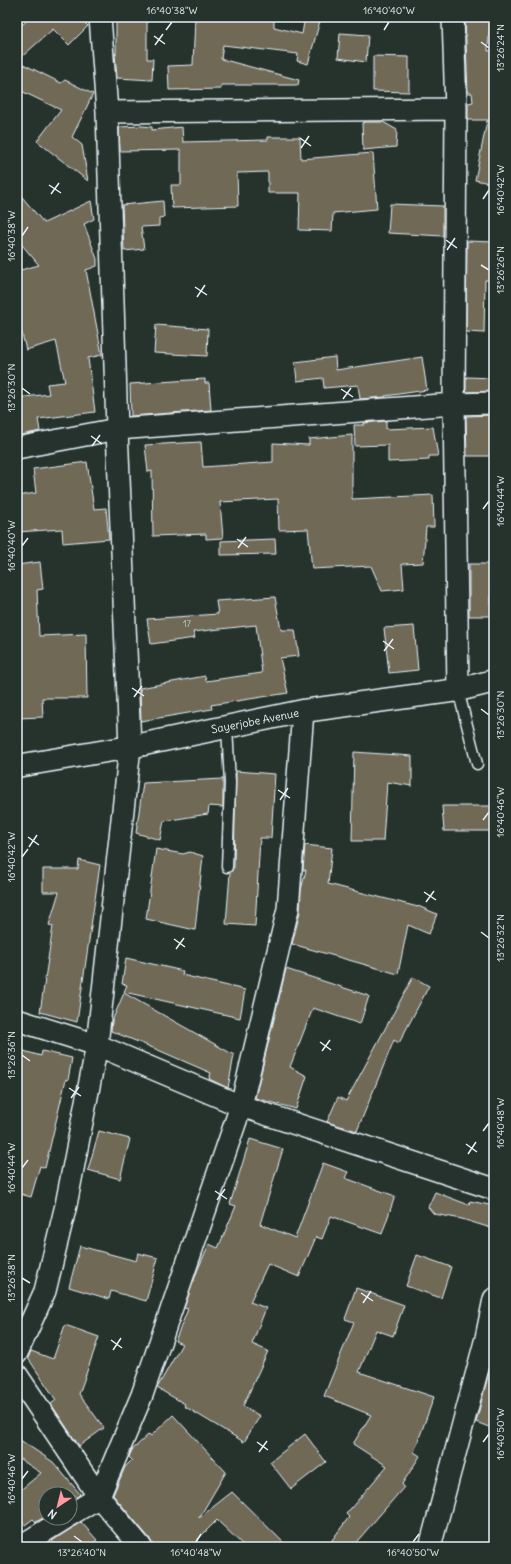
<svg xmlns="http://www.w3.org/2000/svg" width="511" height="1564" font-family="Delius,sans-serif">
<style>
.building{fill:#6f6957;stroke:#e8f1f8}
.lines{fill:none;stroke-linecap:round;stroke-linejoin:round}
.service-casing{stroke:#e8f1f8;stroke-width:13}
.minor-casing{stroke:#e8f1f8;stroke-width:24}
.primary-casing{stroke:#e8f1f8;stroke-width:25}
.service{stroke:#26332d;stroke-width:10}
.minor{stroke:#26332d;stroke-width:21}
.primary{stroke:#26332d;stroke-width:22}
.ticks{fill:none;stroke:#e8f1f8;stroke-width:1.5}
.labels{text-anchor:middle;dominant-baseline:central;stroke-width:4;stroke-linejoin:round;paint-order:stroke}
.number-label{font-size:9px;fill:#cacfd0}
.street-label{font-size:11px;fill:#e8f1f8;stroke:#26332d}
.neatline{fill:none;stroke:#e8f1f8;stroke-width:1.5}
.ticks-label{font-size:10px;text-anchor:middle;fill:#e8f1f8}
</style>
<rect width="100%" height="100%" fill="#26332d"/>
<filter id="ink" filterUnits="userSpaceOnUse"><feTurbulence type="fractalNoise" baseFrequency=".025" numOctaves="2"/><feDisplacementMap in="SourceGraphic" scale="8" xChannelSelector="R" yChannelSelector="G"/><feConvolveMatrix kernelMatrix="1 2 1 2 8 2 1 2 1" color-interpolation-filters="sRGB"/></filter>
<g filter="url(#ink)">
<path class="building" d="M31 17H78L88 26 69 45 53 29 17 61V29Z
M116 17H147V59H153L152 80 117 78 115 53 116 55Z
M195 17H274V27L302 34 305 17H321L308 64 297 61 298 54 223 45 221 59 299 80 298 85H221V89L169 90 168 66 193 65Z
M465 17H490L488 51 494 50V120H468V103L473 102 472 93H468Z
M340 33 368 35 366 62 338 58Z
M373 56 409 57V92L373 91Z
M17 61 61 83 65 80 93 94 72 137 82 145 88 181 37 141 61 110 17 89Z
M487 121H494V184L475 180Z
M366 122H383L397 130 396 147 363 150 362 123Z
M142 126 152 127V130L182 127 183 142 268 140V137H300L301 159 373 153 377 209 333 213 332 231 299 230 300 193H268V172L237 173 238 206 172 208 171 185H181V150L120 151 119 127Z
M17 191 44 223 91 201 94 219 84 224 97 259V266L86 270 102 355 88 358 95 412 38 419 40 431 17 436V398L49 394 47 384 65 382 56 341 26 350 17 314V271L39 265 17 239Z
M163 201 164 217 159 218V226L141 227 144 249 124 251 122 205Z
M390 204 443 206V236L388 233Z
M467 241 494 242V280H485L484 333 466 332Z
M156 325 208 329 207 356 154 353Z
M335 357 336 370 422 357 427 390 385 396V397L360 399 358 385 324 388 323 378 297 381 295 362Z
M466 377 494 378V391L466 392Z
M205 379V383H209L211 410 131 416 130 384Z
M494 415V456H467L466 416Z
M386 421V429L433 427 438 456H429V460L388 462V445L355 446 354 425H364V423Z
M352 435V499L433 495 434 527H426L423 563 402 564 404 589 382 591 371 566 312 569 308 529 279 530 278 499 220 502 223 538 206 539V534L153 536 152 471 148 472 145 445 201 442 203 467 273 462V443L309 445V439Z
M87 462 94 509 106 508 109 539 63 543 62 529 17 532V496L36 493 33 469Z
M275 539 276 554 221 555V541Z
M40 562 43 589 37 590 39 636 86 634 87 698H42L43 717 17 718V565Z
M469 564H491V616H469Z
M275 597 281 630H295L299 656 280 658 288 693 211 705 212 709 141 721 140 688 205 676 206 681 262 673 256 625 193 632 195 638 151 644 147 619 218 614 216 601Z
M414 626 418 670 389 673 384 628Z
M354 752 412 756V786L387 782 383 841H352Z
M236 771 275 774 271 838H260L255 926 226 924 230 873 234 867Z
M223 779V807L209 806 208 814 164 821 160 840 136 833 143 783Z
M442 806H494V831H444Z
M305 845 332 848 328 884 418 907V906L437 914 429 934 408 925 398 974 292 944 300 912 301 890 306 870H303Z
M156 849 183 854 190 852 203 856 195 930 146 919Z
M79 860 100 865 77 1022 40 1012 53 926 49 925 59 892H43V869H78Z
M126 958 183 971 182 975 245 990 240 1018 124 992 127 985 122 984Z
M286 969 369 996 360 1024 313 1008 290 1067 307 1076 296 1109 255 1098Z
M413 977 429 986 399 1043 394 1040 357 1131 327 1122 338 1097 346 1101Z
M124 993 234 1055 228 1088 209 1079 211 1073 158 1050 111 1031 112 1021Z
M17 1049 41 1056 42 1051 72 1058 68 1080 66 1079 45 1168 40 1166 31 1197 17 1193Z
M99 1131 130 1139 120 1179 88 1170Z
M250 1139 283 1149 260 1224 295 1238 323 1163 348 1172 345 1178 395 1196 382 1234 331 1216 322 1239 316 1237 299 1277 268 1264 250 1302 266 1308 252 1344 268 1351 243 1406 260 1416 244 1442 184 1406 185 1404 157 1388 182 1344 175 1341 188 1309 184 1308 198 1269 209 1244 218 1248 236 1206 230 1204Z
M435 1192 469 1205 470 1201 494 1206V1229L462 1219 434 1214 428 1207Z
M80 1246 136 1261 138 1253 158 1258 146 1301 111 1291 109 1299 69 1287Z
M417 1255 451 1267 441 1298 406 1286Z
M356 1288 404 1305 393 1336 376 1330 359 1372 434 1397 414 1452 420 1456 402 1484 404 1487 352 1547H327L349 1517 346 1514 387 1466 353 1444 371 1415 324 1396 354 1322 345 1319Z
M65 1325 99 1337 79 1394 104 1428 79 1446 51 1404 56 1400 28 1358 31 1351 53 1359Z
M492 1361H494V1429L476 1422Z
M173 1415 226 1472 199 1518 232 1492 288 1547H245L217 1520 194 1543 199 1547H153L150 1539 113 1495 125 1467 132 1460 129 1457 132 1450 149 1434 151 1436Z
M305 1434 326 1462 291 1489 270 1462Z
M17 1438 53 1462 80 1494 77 1497 68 1490 63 1494H46V1516L36 1522 33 1519 25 1525 17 1516V1493L41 1473 17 1457Z
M81 1522 97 1540 88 1547H57L52 1541Z"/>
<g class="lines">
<defs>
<path id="service" d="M458 690 477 764
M227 867 230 783 227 727"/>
<path id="minor" d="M453 17 456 109 454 404 458 690
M107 112 456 109
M17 448 117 429 454 404 494 403
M17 1020 97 1045 241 1106 494 1189
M17 1353 45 1291 66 1205 97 1045 130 747 117 429 107 112 100 17
M17 1375 99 1497 141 1547
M70 1515 99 1497 142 1395 241 1106 288 909 303 711
M19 1547 66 1518
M430 1547 486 1338 494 1299"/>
<path id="primary" d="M17 766 130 747 303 711 458 690 494 681"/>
</defs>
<use href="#service" class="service-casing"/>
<use href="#minor" class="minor-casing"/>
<use href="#primary" class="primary-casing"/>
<use href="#service" class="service"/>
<use href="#minor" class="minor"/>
<use href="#primary" class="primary"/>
</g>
</g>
<path class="ticks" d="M166 30 172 22M384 30 389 22M154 36 165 44M481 42 489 48M155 45 163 34M300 138 311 146M301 148 309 136M49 185 61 193M51 194 59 183M483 199 489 190M22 236 28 227M446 240 457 248M447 250 455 238M481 265 489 270M195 287 207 295M197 297 205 285M22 388 30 394M341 389 353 397M343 399 351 388M91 436 102 444M92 446 100 435M483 509 489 501M237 539 248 547M22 546 28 538M238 548 246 537M383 641 394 649M384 651 393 639M132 688 144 696M134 697 142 686M481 709 489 715M278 790 290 798M280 800 288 788M483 820 489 812M28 837 39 845M29 847 37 835M22 857 28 849M424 892 436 900M426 902 434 891M481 932 489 938M174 939 185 947M176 949 184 938M320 1042 331 1050M322 1051 330 1040M22 1055 30 1061M69 1088 81 1096M71 1098 79 1087M483 1131 489 1123M466 1144 477 1152M468 1154 476 1142M22 1168 28 1160M215 1191 227 1199M217 1200 225 1189M22 1278 30 1283M361 1293 373 1301M363 1303 371 1291M111 1340 122 1348M113 1350 121 1338M257 1442 268 1450M483 1442 489 1434M259 1452 267 1441M22 1479 28 1471M74 1536 82 1542M196 1542 201 1534M413 1542 419 1534"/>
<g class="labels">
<g class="number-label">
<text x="187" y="623">17</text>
</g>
<g class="street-label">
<text transform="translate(255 721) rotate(-11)">Sayerjobe Avenue</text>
</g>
</g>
<rect width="511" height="1564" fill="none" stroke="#26332d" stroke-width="44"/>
<g transform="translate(58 1506) rotate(215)"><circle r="19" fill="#26332d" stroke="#747f7e"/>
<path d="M0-3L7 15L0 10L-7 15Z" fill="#ff9aa2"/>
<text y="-6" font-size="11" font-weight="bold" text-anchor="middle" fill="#e8f1f8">N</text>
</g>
<rect x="22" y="22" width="467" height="1520" class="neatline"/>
<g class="ticks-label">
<text x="172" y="14">16°40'38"W</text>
<text x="389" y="14">16°40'40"W</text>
<text transform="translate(500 48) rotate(-90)" y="4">13°26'24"N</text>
<text transform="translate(500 190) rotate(-90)" y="4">16°40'42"W</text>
<text transform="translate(11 236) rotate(-90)" y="4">16°40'38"W</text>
<text transform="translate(500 270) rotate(-90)" y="4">13°26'26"N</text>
<text transform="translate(11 388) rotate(-90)" y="4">13°26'30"N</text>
<text transform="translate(500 501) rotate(-90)" y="4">16°40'44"W</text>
<text transform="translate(11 546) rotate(-90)" y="4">16°40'40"W</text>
<text transform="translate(500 715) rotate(-90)" y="4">13°26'30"N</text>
<text transform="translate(500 812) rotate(-90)" y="4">16°40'46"W</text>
<text transform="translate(11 857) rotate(-90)" y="4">16°40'42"W</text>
<text transform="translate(500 938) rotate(-90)" y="4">13°26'32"N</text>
<text transform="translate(11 1055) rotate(-90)" y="4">13°26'36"N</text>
<text transform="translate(500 1123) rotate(-90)" y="4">16°40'48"W</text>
<text transform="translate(11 1168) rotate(-90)" y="4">16°40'44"W</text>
<text transform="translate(11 1278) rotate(-90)" y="4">13°26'38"N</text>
<text transform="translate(500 1434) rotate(-90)" y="4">16°40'50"W</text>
<text transform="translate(11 1479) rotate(-90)" y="4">16°40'46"W</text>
<text x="82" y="1556">13°26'40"N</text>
<text x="196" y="1556">16°40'48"W</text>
<text x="413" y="1556">16°40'50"W</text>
</g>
</svg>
